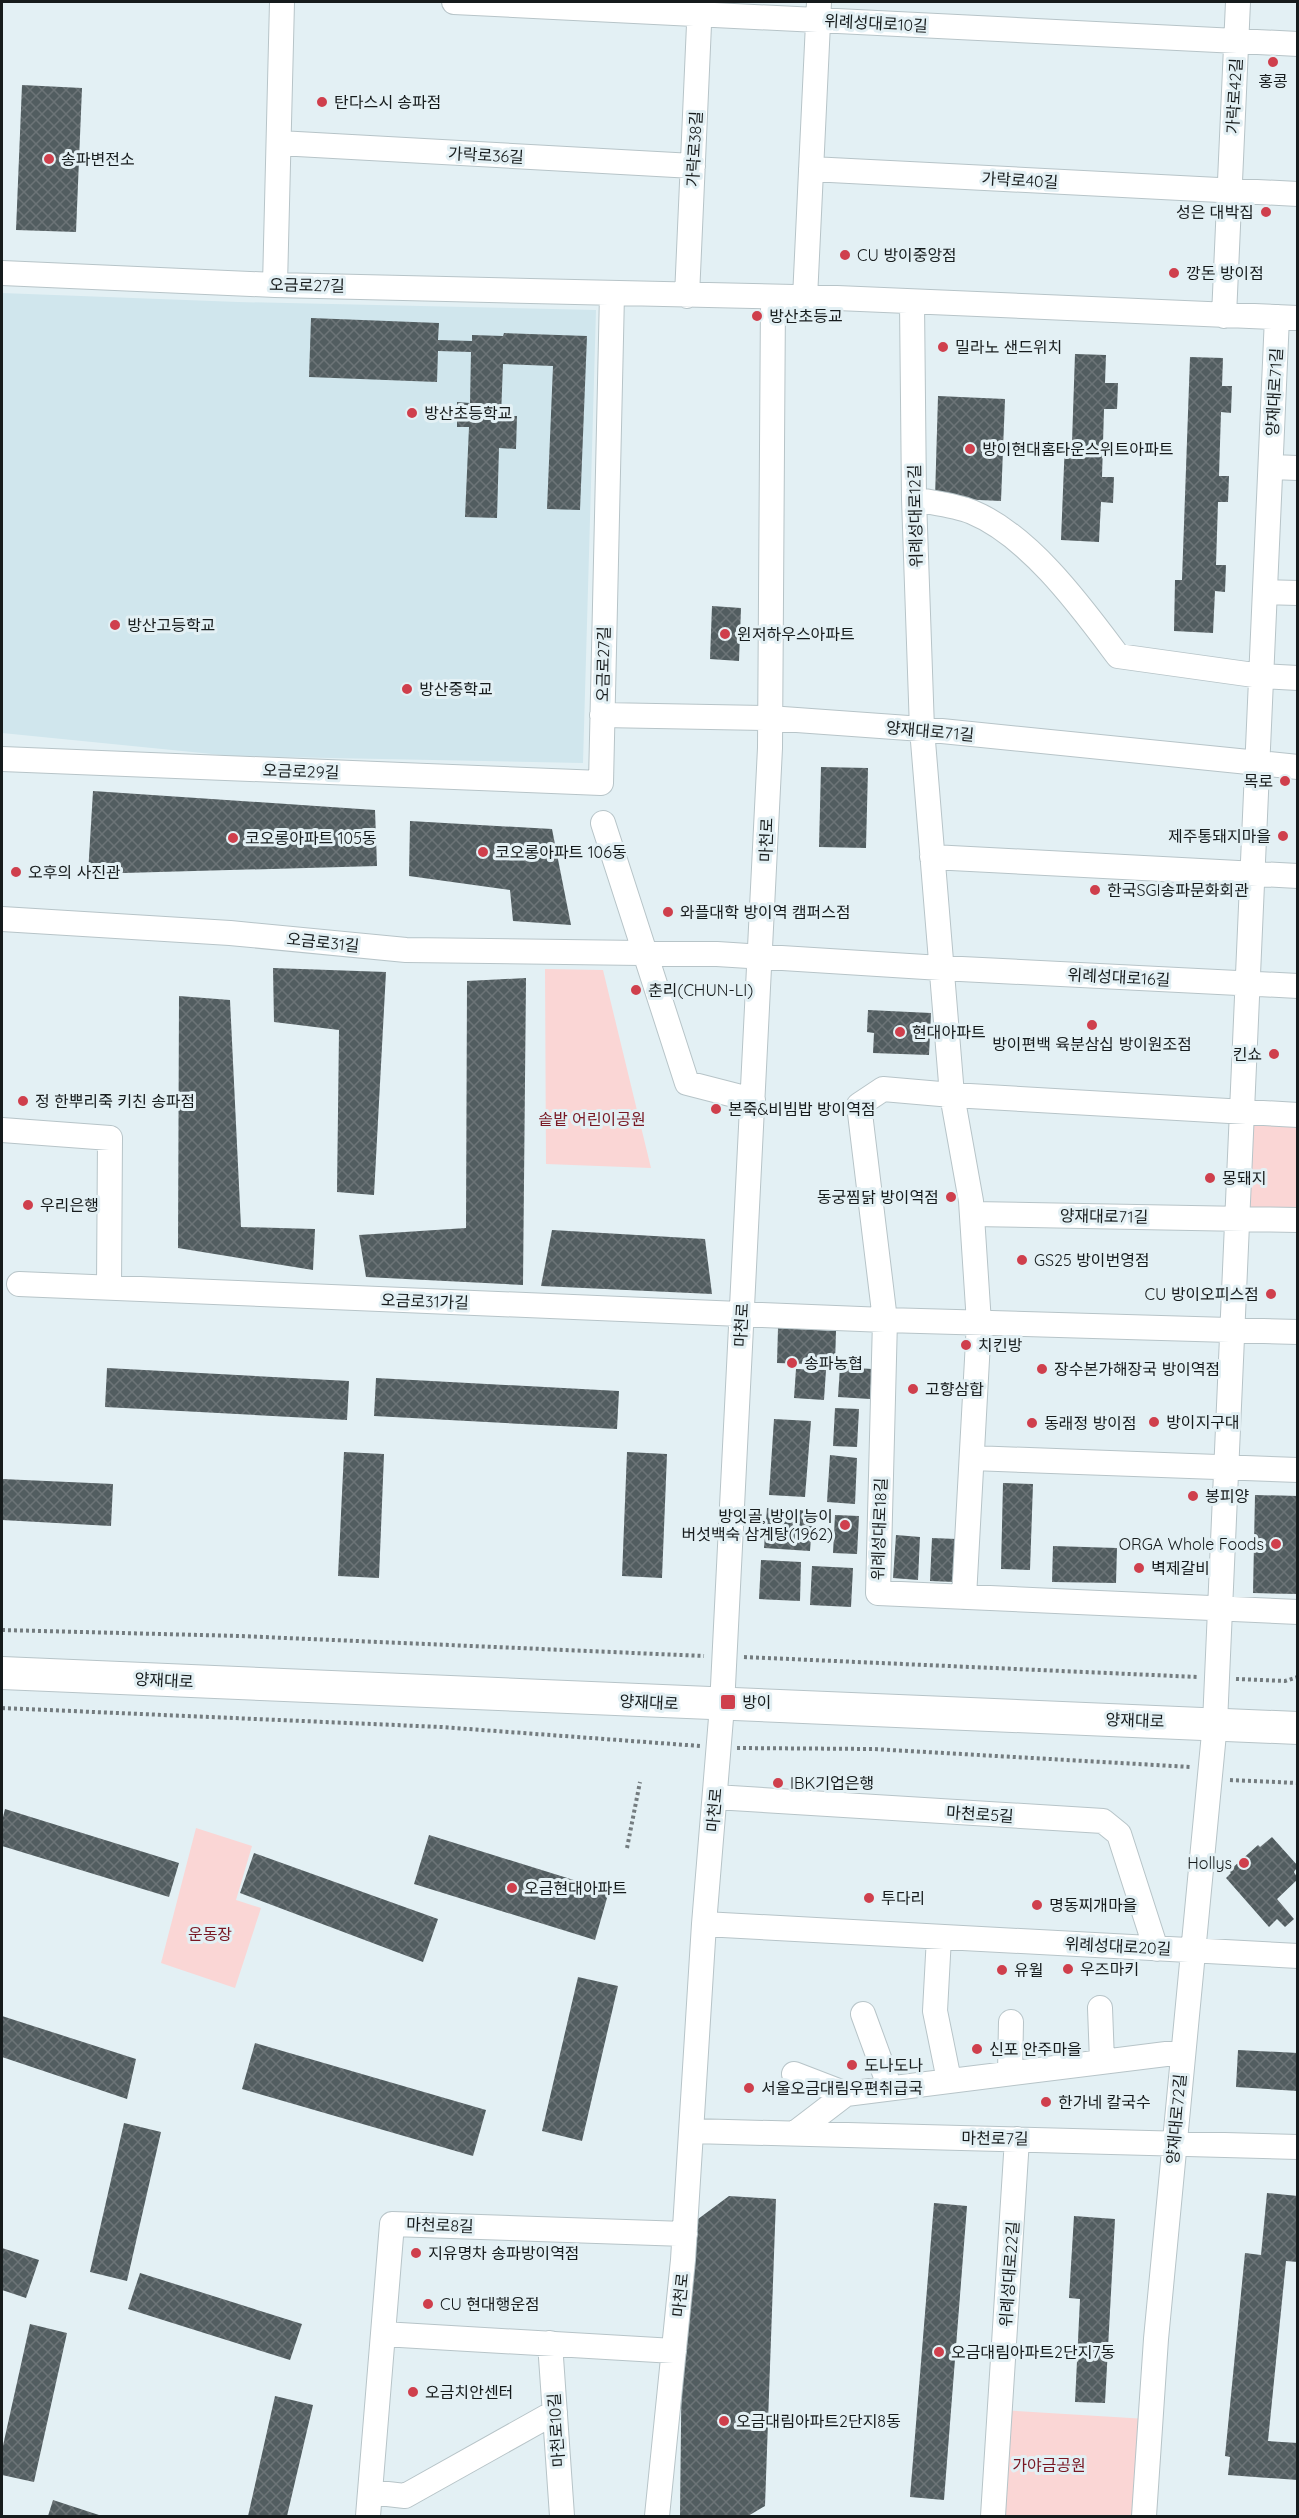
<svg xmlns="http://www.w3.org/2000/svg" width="1299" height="2518" font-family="Quicksand,'Noto Sans KR',sans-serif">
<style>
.built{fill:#d0e6ed}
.green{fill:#fad6d5}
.building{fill:url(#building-cross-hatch)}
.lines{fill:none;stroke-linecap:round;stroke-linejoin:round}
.minor-casing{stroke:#b7c4c8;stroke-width:26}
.major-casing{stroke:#b7c4c8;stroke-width:34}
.path{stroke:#747c7f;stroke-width:4;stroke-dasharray:3 3;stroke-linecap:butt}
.minor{stroke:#fff;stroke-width:24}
.major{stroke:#fff;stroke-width:32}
.poi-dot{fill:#cf3f4c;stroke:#e3f0f4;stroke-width:2}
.labels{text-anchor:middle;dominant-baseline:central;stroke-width:6;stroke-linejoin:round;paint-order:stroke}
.street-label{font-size:16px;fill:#161b1c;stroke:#e3f0f4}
.poi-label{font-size:16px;fill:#161b1c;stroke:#e3f0f4;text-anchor:start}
.park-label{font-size:16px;fill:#781723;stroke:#e3f0f4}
</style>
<defs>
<pattern id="building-cross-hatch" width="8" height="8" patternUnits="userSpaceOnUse" patternTransform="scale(1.5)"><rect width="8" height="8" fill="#525d60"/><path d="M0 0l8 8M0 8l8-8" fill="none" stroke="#6c7477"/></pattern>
</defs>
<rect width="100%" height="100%" fill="#e3f0f4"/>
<path class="built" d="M2 293 238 302 596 310 583 763 232 756 2 733Z"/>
<path class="green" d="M545 969 603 970 651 1168 546 1164Z
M1242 1121 1297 1122V1212L1239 1210Z
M196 1828 252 1846 236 1900 261 1908 235 1988 161 1963Z
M1000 2410 1147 2419 1143 2516H993Z"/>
<path class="building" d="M22 85 82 88 76 232 16 230Z
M311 318 439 323 438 340 472 341V335L503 336 504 333 587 336 580 510 547 509 553 366 503 364 501 416H517L516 449 499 448 497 518 465 517 469 427H457V402L470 403 471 352 438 351 437 382 309 377Z
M1075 354 1106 355 1105 383H1118L1117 409H1104L1102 477H1114L1113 503 1101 502 1099 542 1061 540 1065 441 1072 442Z
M1190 357 1223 358 1222 386H1232L1231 413 1221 412 1219 476H1229L1228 502H1218L1216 565H1226L1225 592 1215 591 1213 633 1174 631 1175 580H1182Z
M938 396 1005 399 1001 501 935 498Z
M712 606 741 608 739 661 710 659Z
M821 767 868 768 866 848 819 847Z
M93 791 375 810 377 866 88 874Z
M410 821 552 829 571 925 513 921 510 890 409 876Z
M273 968 386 972 374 1195 337 1192 339 1030 274 1022Z
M526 978 523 1285 366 1277 359 1235 466 1228 467 981Z
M179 996 230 1000 241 1227 315 1229 313 1270 178 1248Z
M868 1010 931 1013 929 1055 873 1053 874 1033 867 1032Z
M552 1230 705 1239 712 1294 541 1286Z
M778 1328 836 1331 835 1365 777 1363Z
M840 1367 872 1369 870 1399 838 1397Z
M107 1368 349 1381 347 1420 105 1407Z
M796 1369 826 1370 824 1400 794 1398Z
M376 1378 619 1391 617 1429 374 1416Z
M835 1408 859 1409 857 1447 833 1446Z
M774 1419 811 1421 805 1497 769 1495Z
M344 1452 384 1454 379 1578 338 1576Z
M627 1452 667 1454 662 1578 622 1576Z
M830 1455 857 1458 855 1504 827 1502Z
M2 1479 113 1484 111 1526 2 1520Z
M1003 1483 1033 1484 1030 1570 1001 1569Z
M1255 1495 1298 1496V1594L1253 1593Z
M767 1508 813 1511 810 1551 764 1548Z
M835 1515 859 1516 857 1554 833 1553Z
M896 1535 920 1537 918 1580 893 1578Z
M932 1538 957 1539 954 1582 930 1581Z
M1053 1546 1117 1548 1116 1583 1052 1582Z
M761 1560 801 1562 800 1601 759 1599Z
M812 1566 853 1568 851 1607 810 1605Z
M5 1809 179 1863 169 1897 2 1846V1821Z
M429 1835 609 1891 595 1940 414 1884Z
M1272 1837 1298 1866 1294 1872 1298 1879 1277 1899 1294 1919 1285 1927 1277 1919 1269 1927 1226 1878 1231 1873 1229 1871 1258 1845 1260 1847Z
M254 1853 438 1919 423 1962 240 1893Z
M578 1977 618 1986 582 2141 542 2131Z
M2 2016 136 2059 127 2099 2 2057Z
M255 2043 486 2110 473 2156 242 2089Z
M1238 2050 1298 2053V2091L1236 2087Z
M124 2123 161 2132 127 2281 90 2272Z
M1267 2193 1298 2196V2262L1286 2261 1268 2441 1298 2443V2480L1228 2475 1230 2457 1225 2456 1245 2253 1261 2255Z
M729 2196 776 2199 765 2506 748 2516H680L682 2336 694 2222Z
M934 2203 967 2206 944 2500 910 2497Z
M1074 2216 1115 2219 1105 2403 1075 2402 1080 2299 1069 2298Z
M2 2248 39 2260 26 2298 2 2290Z
M140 2273 302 2324 290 2360 128 2309Z
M30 2324 67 2333 34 2482 2 2475V2450Z
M275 2396 313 2405 287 2516H248Z
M53 2500 102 2516H48Z"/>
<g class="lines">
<defs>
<path id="minor" d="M454 2 1298 44
M279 143 693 166
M811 169 1298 194
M2 273 275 285 837 298 1298 318
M275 285 282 2
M687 296 700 2
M805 298 819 2
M912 302 914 499 922 729 952 1095 971 1201 979 1323 964 1597
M1224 316 1238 2
M1271 467 1298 468
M914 499C933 503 955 505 972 512 1030 536 1082 608 1118 656L1261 676 1298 678
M1265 592 1298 593
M602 715 769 718 922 729 1298 767
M2 759 601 783 612 294
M603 823 687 1083 753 1100
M932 857 1298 876
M2 919 230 933 406 950 717 954 941 968 1298 986
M1298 1115 952 1095 883 1089 859 1105 885 1320 878 1593 1298 1612
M2 1130 110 1138 109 1287
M972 1214 1298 1220
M19 1284 885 1320 1298 1332
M972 1458 1298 1470
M715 1797 1103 1821 1119 1834 1156 1949
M704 1924 1298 1956
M939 1937 935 2011 949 2080
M1100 2008 1102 2061
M863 2014 890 2088
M1010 2073 1011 2022
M794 2074 846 2094
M692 2131 1298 2147
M795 2133 846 2094 1182 2052
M383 2334 674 2351
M550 2343 562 2516
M370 2492 405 2496 555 2412
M368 2516 392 2224 685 2234
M657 2516 683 2260 704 1924 722 1706 770 748 773 298
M993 2516 1017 2139
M1144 2516 1156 2339 1215 1723 1277 317"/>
<path id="major" d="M2 1673 1298 1728"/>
</defs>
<use href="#minor" class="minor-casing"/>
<use href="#major" class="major-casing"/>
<path class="path" d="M2 1630 240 1636 704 1656
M744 1657 1198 1677
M1236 1679 1285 1681 1298 1677
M2 1708 441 1727 700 1746
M737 1748 873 1749 1191 1767
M1230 1780 1298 1783
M627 1848 640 1782"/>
<use href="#minor" class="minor"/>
<use href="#major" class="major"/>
</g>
<g class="poi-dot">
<circle cx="1273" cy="62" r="6"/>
<circle cx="322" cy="102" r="6"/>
<circle cx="49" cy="159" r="6"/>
<circle cx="1266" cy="212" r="6"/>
<circle cx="845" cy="255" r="6"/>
<circle cx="1174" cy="273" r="6"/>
<circle cx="757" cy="316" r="6"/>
<circle cx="943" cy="347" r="6"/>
<circle cx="412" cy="413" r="6"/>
<circle cx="970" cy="449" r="6"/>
<circle cx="115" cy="625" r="6"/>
<circle cx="725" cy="634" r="6"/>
<circle cx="407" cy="689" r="6"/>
<circle cx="1285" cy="781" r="6"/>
<circle cx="1283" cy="836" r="6"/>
<circle cx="233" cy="838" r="6"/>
<circle cx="483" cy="852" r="6"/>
<circle cx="16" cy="872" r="6"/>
<circle cx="1095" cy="890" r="6"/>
<circle cx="668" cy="912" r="6"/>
<circle cx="636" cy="990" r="6"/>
<circle cx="1092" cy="1025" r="6"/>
<circle cx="900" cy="1032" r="6"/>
<circle cx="1274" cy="1054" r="6"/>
<circle cx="23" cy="1101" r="6"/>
<circle cx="716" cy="1109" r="6"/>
<circle cx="1210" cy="1178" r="6"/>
<circle cx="951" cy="1197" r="6"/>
<circle cx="28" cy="1205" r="6"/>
<circle cx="1022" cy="1260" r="6"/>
<circle cx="1271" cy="1294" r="6"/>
<circle cx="966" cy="1345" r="6"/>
<circle cx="792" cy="1363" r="6"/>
<circle cx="1042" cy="1369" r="6"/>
<circle cx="913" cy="1389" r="6"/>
<circle cx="1154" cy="1422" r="6"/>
<circle cx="1032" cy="1423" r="6"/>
<circle cx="1193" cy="1496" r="6"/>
<circle cx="845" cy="1525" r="6"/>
<circle cx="1276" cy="1544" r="6"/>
<circle cx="1139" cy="1568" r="6"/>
<rect x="720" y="1694" width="16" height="16" rx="3"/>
<circle cx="778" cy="1783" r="6"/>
<circle cx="1244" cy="1863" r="6"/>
<circle cx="512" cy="1888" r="6"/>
<circle cx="869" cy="1898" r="6"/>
<circle cx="1037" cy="1905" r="6"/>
<circle cx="1068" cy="1969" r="6"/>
<circle cx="1002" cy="1970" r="6"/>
<circle cx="977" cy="2049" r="6"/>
<circle cx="852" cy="2065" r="6"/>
<circle cx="749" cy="2088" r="6"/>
<circle cx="1046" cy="2102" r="6"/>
<circle cx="416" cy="2253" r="6"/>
<circle cx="428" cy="2304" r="6"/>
<circle cx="939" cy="2352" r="6"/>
<circle cx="413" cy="2392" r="6"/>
<circle cx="724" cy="2421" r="6"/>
</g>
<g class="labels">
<g class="street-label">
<text transform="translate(876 23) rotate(3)">위례성대로10길</text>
<text transform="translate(1234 96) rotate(-87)">가락로42길</text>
<text transform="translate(694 149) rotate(-87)">가락로38길</text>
<text transform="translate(486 155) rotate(3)">가락로36길</text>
<text transform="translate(1020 180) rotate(3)">가락로40길</text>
<text transform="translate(307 285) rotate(1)">오금로27길</text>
<text transform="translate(1274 392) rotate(-87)">양재대로71길</text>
<text transform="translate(915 516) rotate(-91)">위례성대로12길</text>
<text transform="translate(603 664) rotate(-89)">오금로27길</text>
<text transform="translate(930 731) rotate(5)">양재대로71길</text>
<text transform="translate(301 771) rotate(2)">오금로29길</text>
<text transform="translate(766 840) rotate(-88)">마천로</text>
<text transform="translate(323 942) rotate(6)">오금로31길</text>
<text transform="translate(1119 977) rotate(3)">위례성대로16길</text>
<text transform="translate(1104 1216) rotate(1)">양재대로71길</text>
<text transform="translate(425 1301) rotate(2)">오금로31가길</text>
<text transform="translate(741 1325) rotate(-87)">마천로</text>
<text transform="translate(879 1529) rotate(-88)">위례성대로18길</text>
<text transform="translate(164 1680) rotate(3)">양재대로</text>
<text transform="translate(649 1702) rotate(3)">양재대로</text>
<text transform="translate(1135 1720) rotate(2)">양재대로</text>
<text transform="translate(714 1810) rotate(-85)">마천로</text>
<text transform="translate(980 1814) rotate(4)">마천로5길</text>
<text transform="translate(1118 1946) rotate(3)">위례성대로20길</text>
<text transform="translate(1176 2119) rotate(-85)">양재대로72길</text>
<text transform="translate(995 2138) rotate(1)">마천로7길</text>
<text transform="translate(440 2225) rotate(2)">마천로8길</text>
<text transform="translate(1009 2274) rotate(-86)">위례성대로22길</text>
<text transform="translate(680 2295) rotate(-84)">마천로</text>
<text transform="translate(556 2430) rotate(-94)">마천로10길</text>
</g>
<g class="poi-label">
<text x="1273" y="81" text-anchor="middle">홍콩</text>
<text x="334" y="102">탄다스시 송파점</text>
<text x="61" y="159">송파변전소</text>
<text x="1254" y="212" text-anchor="end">성은 대박집</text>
<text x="857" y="255">CU 방이중앙점</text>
<text x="1186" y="273">깡돈 방이점</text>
<text x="769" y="316">방산초등교</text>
<text x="955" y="347">밀라노 샌드위치</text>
<text x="424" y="413">방산초등학교</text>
<text x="982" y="449">방이현대홈타운스위트아파트</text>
<text x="127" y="625">방산고등학교</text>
<text x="737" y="634">윈저하우스아파트</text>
<text x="419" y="689">방산중학교</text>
<text x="1273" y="781" text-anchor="end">목로</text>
<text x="1271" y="836" text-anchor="end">제주통돼지마을</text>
<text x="245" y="838">코오롱아파트 105동</text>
<text x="495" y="852">코오롱아파트 106동</text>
<text x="28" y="872">오후의 사진관</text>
<text x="1107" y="890">한국SGI송파문화회관</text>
<text x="680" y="912">와플대학 방이역 캠퍼스점</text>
<text x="648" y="990">춘리(CHUN-LI)</text>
<text x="912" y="1032">현대아파트</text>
<text x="1092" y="1044" text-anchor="middle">방이편백 육분삼십 방이원조점</text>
<text x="1262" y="1054" text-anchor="end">킨쇼</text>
<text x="35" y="1101">정 한뿌리죽 키친 송파점</text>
<text x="728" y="1109">본죽&amp;비빔밥 방이역점</text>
<text x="1222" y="1178">몽돼지</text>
<text x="939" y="1197" text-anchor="end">동궁찜닭 방이역점</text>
<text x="40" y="1205">우리은행</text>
<text x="1034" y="1260">GS25 방이번영점</text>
<text x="1259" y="1294" text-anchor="end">CU 방이오피스점</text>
<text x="978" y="1345">치킨방</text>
<text x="804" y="1363">송파농협</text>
<text x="1054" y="1369">장수본가해장국 방이역점</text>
<text x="925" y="1389">고향삼합</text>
<text x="1166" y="1422">방이지구대</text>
<text x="1044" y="1423">동래정 방이점</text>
<text x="1205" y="1496">봉피양</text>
<text x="833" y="1516" text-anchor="end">방잇골, 방이 능이<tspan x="833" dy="18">버섯백숙 삼계탕(1962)</tspan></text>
<text x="1264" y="1544" text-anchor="end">ORGA Whole Foods</text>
<text x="1151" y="1568">벽제갈비</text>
<text x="742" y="1702">방이</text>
<text x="790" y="1783">IBK기업은행</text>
<text x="1232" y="1863" text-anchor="end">Hollys</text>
<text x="524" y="1888">오금현대아파트</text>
<text x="881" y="1898">투다리</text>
<text x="1049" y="1905">명동찌개마을</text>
<text x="1080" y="1969">우즈마키</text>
<text x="1014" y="1970">유월</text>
<text x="989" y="2049">신포 안주마을</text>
<text x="864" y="2065">도나도나</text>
<text x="761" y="2088">서울오금대림우편취급국</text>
<text x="1058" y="2102">한가네 칼국수</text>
<text x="428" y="2253">지유명차 송파방이역점</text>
<text x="440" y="2304">CU 현대행운점</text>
<text x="951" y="2352">오금대림아파트2단지7동</text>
<text x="425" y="2392">오금치안센터</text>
<text x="736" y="2421">오금대림아파트2단지8동</text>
</g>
<g class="park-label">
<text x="592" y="1119">솥밭 어린이공원</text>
<text x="210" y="1934">운동장</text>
<text x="1049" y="2465">가야금공원</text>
</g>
</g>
<rect width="1299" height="2518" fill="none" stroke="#161b1c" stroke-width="6"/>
</svg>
